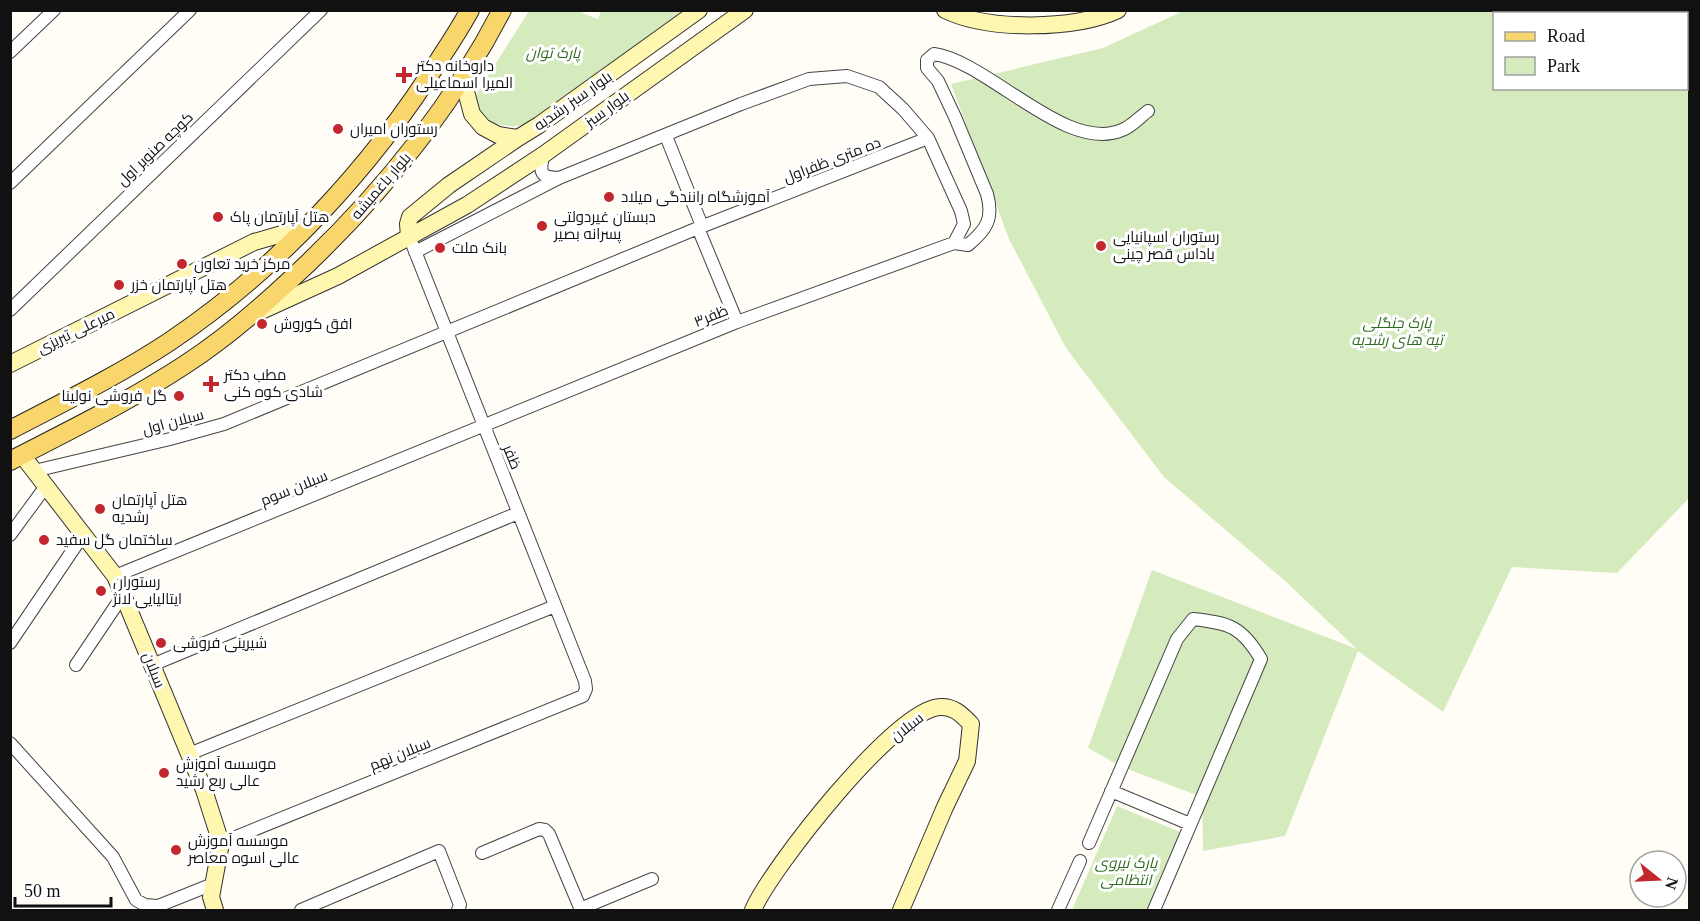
<svg xmlns="http://www.w3.org/2000/svg" width="1700" height="921" font-family="'Times New Roman',Cairo,serif">
<style>
.green{fill:#d5ebbd;fill-rule:evenodd}
.lines{fill:none;stroke-linecap:round;stroke-linejoin:round}
.street-casing{stroke:#444;stroke-width:14}
.secondary-casing{stroke:#333;stroke-width:18}
.primary-casing{stroke:#222;stroke-width:20}
.street{stroke:#fff;stroke-width:12}
.secondary{stroke:#fff6b0;stroke-width:16}
.primary{stroke:#f9d66b;stroke-width:18}
.poi-dot{fill:#c4262e;stroke:#fff;stroke-width:2}
.labels{text-anchor:middle;dominant-baseline:central;stroke-width:6;stroke-linejoin:round;paint-order:stroke}
.park-label{font-size:15px;font-style:italic;fill:#2f6b1f;stroke:#fff}
.poi-label{font-size:15px;fill:#111;stroke:#fff;text-anchor:start}
.street-label{font-size:15px;fill:#111;stroke:#fff}
</style>
<rect width="100%" height="100%" fill="#fffdf5"/>
<path class="green" d="M529 11H577L598 19 601 11H685L522 126C498 127 490 124 476 105V95Z
M1183 11H1689V498L1617 573 1512 567 1443 712 1358 651 1285 836 1203 851 1202 797 1122 767 1088 748 1152 570 1357 649 1284 580 1164 477 1066 348 1009 239 951 84 1103 48ZM1494 14H1686V88H1494Z
M1117 806 1180 832 1147 910H1072Z"/>
<g class="lines">
<defs>
<path id="street" d="M10 52 54 10
M666 136 702 226
M543 155C540 173 539 177 559 178
M10 183 190 10
M698 228 737 322
M415 252 559 178 741 104 809 79 847 76 879 87 903 109 928 138 961 211 964 224 954 243
M10 310 321 10
M34 471 170 439 224 424 698 228 928 138
M10 535 46 486
M115 576 737 322 954 243 968 245C986 230 994 219 987 194L955 117 938 81 927 68V60L934 54C989 62 1066 154 1122 130 1131 127 1140 117 1148 111
M10 643 83 535
M76 665 123 595
M152 665 518 513
M10 743 113 857 136 900 145 905 158 906 213 884
M189 754 555 606
M1111 791 1190 824
M221 843 583 696 586 689 585 681 409 236
M1089 843 1177 639 1193 619C1230 623 1242 627 1261 659L1154 910
M482 853 539 829 545 830 549 834 581 910
M580 909 652 879
M301 910 439 851 460 905 458 910
M1058 910 1080 861"/>
<path id="secondary" d="M945 10C988 31 1075 30 1118 10
M463 80 472 114 483 127 498 135 518 138 539 125 699 10
M409 236 408 224 410 217 449 185 518 138
M259 312 338 276 467 205 543 155 745 10
M10 364 254 242 306 227
M22 455 115 576 123 595 204 790 221 843 211 897 215 910
M753 910C771 868 896 709 940 707 954 706 962 715 971 724L967 761 945 807 901 910"/>
<path id="primary" d="M10 430C64 402 119 375 169 342 277 270 373 166 441 57 451 42 461 26 470 10
M10 461C70 430 130 401 186 364 223 340 257 311 289 281 374 203 448 114 502 10"/>
</defs>
<use href="#street" class="street-casing"/>
<use href="#secondary" class="secondary-casing"/>
<use href="#primary" class="primary-casing"/>
<use href="#street" class="street"/>
<use href="#secondary" class="secondary"/>
<use href="#primary" class="primary"/>
</g>
<g class="poi-dot">
<path d="M401 66h6v6h6v6h-6v6h-6v-6h-6v-6h6z"/>
<circle cx="338" cy="129" r="6"/>
<circle cx="609" cy="197" r="6"/>
<circle cx="218" cy="217" r="6"/>
<circle cx="542" cy="226" r="6"/>
<circle cx="1101" cy="246" r="6"/>
<circle cx="440" cy="248" r="6"/>
<circle cx="182" cy="264" r="6"/>
<circle cx="119" cy="285" r="6"/>
<circle cx="262" cy="324" r="6"/>
<path d="M208 375h6v6h6v6h-6v6h-6v-6h-6v-6h6z"/>
<circle cx="179" cy="396" r="6"/>
<circle cx="100" cy="509" r="6"/>
<circle cx="44" cy="540" r="6"/>
<circle cx="101" cy="591" r="6"/>
<circle cx="161" cy="643" r="6"/>
<circle cx="164" cy="773" r="6"/>
<circle cx="176" cy="850" r="6"/>
</g>
<g class="labels">
<g class="park-label">
<text x="553" y="53">پارک توان</text>
<text x="1397" y="323">پارک جنگلی<tspan x="1397" dy="17">تپه های رشدیه</tspan></text>
<text x="1126" y="863">پارک نیروی<tspan x="1126" dy="17">انتظامی</tspan></text>
</g>
<g class="poi-label">
<text x="416" y="66">داروخانه دکتر<tspan x="416" dy="17">المیرا اسماعیلی</tspan></text>
<text x="350" y="129">رستوران امیران</text>
<text x="621" y="197">آموزشگاه رانندگی میلاد</text>
<text x="230" y="217">هتل آپارتمان پاک</text>
<text x="554" y="217">دبستان غیردولتی<tspan x="554" dy="17">پسرانه بصیر</tspan></text>
<text x="1113" y="237">رستوران اسپانیایی<tspan x="1113" dy="17">باداس قصر چینی</tspan></text>
<text x="452" y="248">بانک ملت</text>
<text x="194" y="264">مرکز خرید تعاون</text>
<text x="131" y="285">هتل آپارتمان خزر</text>
<text x="274" y="324">افق کوروش</text>
<text x="224" y="375">مطب دکتر<tspan x="224" dy="17">شادی کوه کنی</tspan></text>
<text x="167" y="396" text-anchor="end">گل فروشی نولینا</text>
<text x="112" y="500">هتل آپارتمان<tspan x="112" dy="17">رشدیه</tspan></text>
<text x="56" y="540">ساختمان گل سفید</text>
<text x="113" y="582">رستوران<tspan x="113" dy="17">ایتالیایی لانژ</tspan></text>
<text x="173" y="643">شیرینی فروشی</text>
<text x="176" y="764">موسسه آموزش<tspan x="176" dy="17">عالی ربع رشید</tspan></text>
<text x="188" y="841">موسسه آموزش<tspan x="188" dy="17">عالی اسوه معاصر</tspan></text>
</g>
<g class="street-label">
<text transform="translate(573 101) rotate(-35)">بلوار سبز رشدیه</text>
<text transform="translate(607 109) rotate(-36)">بلوار سبز</text>
<text transform="translate(155 149) rotate(-44)">کوچه صنوبر اول</text>
<text transform="translate(832 160) rotate(-21)">ده متری ظفراول</text>
<text transform="translate(381 186) rotate(-49)">بلوار باغمیشه</text>
<text transform="translate(711 316) rotate(-22)">ظفر۳</text>
<text transform="translate(76 331) rotate(-26)">میرعلی تبریزی</text>
<text transform="translate(173 422) rotate(-15)">سبلان اول</text>
<text transform="translate(512 457) rotate(68)">ظفر</text>
<text transform="translate(294 488) rotate(-22)">سبلان سوم</text>
<text transform="translate(154 670) rotate(68)">سبلان</text>
<text transform="translate(907 727) rotate(-38)">سبلان</text>
<text transform="translate(400 754) rotate(-22)">سبلان نهم</text>
</g>
</g>
<rect width="1700" height="921" fill="none" stroke="#111111" stroke-width="24"/>
<rect x="1493" y="12" width="195" height="78" fill="#ffffff" stroke="#a0a0a0" stroke-width="1.5"/>
<rect x="1505" y="32" width="30" height="9" fill="#f9d66b" stroke="#a0a0a0" stroke-width="1.5"/>
<text x="1547" y="42" font-size="18" fill="#111111">Road</text>
<rect x="1505" y="57" width="30" height="18" fill="#d5ebbd" stroke="#a0a0a0" stroke-width="1.5"/>
<text x="1547" y="72" font-size="18" fill="#111111">Park</text>
<g transform="translate(1658 879) rotate(108)"><circle r="28" fill="#ffffff" stroke="#a0a0a0" stroke-width="1.5"/>
<path d="M0-4.5L10 22L0 15L-10 22Z" fill="#c4262e"/>
<text y="-9" font-size="16" font-weight="bold" text-anchor="middle" fill="#111111">N</text>
</g>
<path d="M15 897v9h96v-9" fill="none" stroke="#111111" stroke-width="3"/>
<text x="24" y="897" font-size="18" fill="#111111" stroke="#ffffff" stroke-width="4.5" paint-order="stroke">50 m</text>
</svg>
